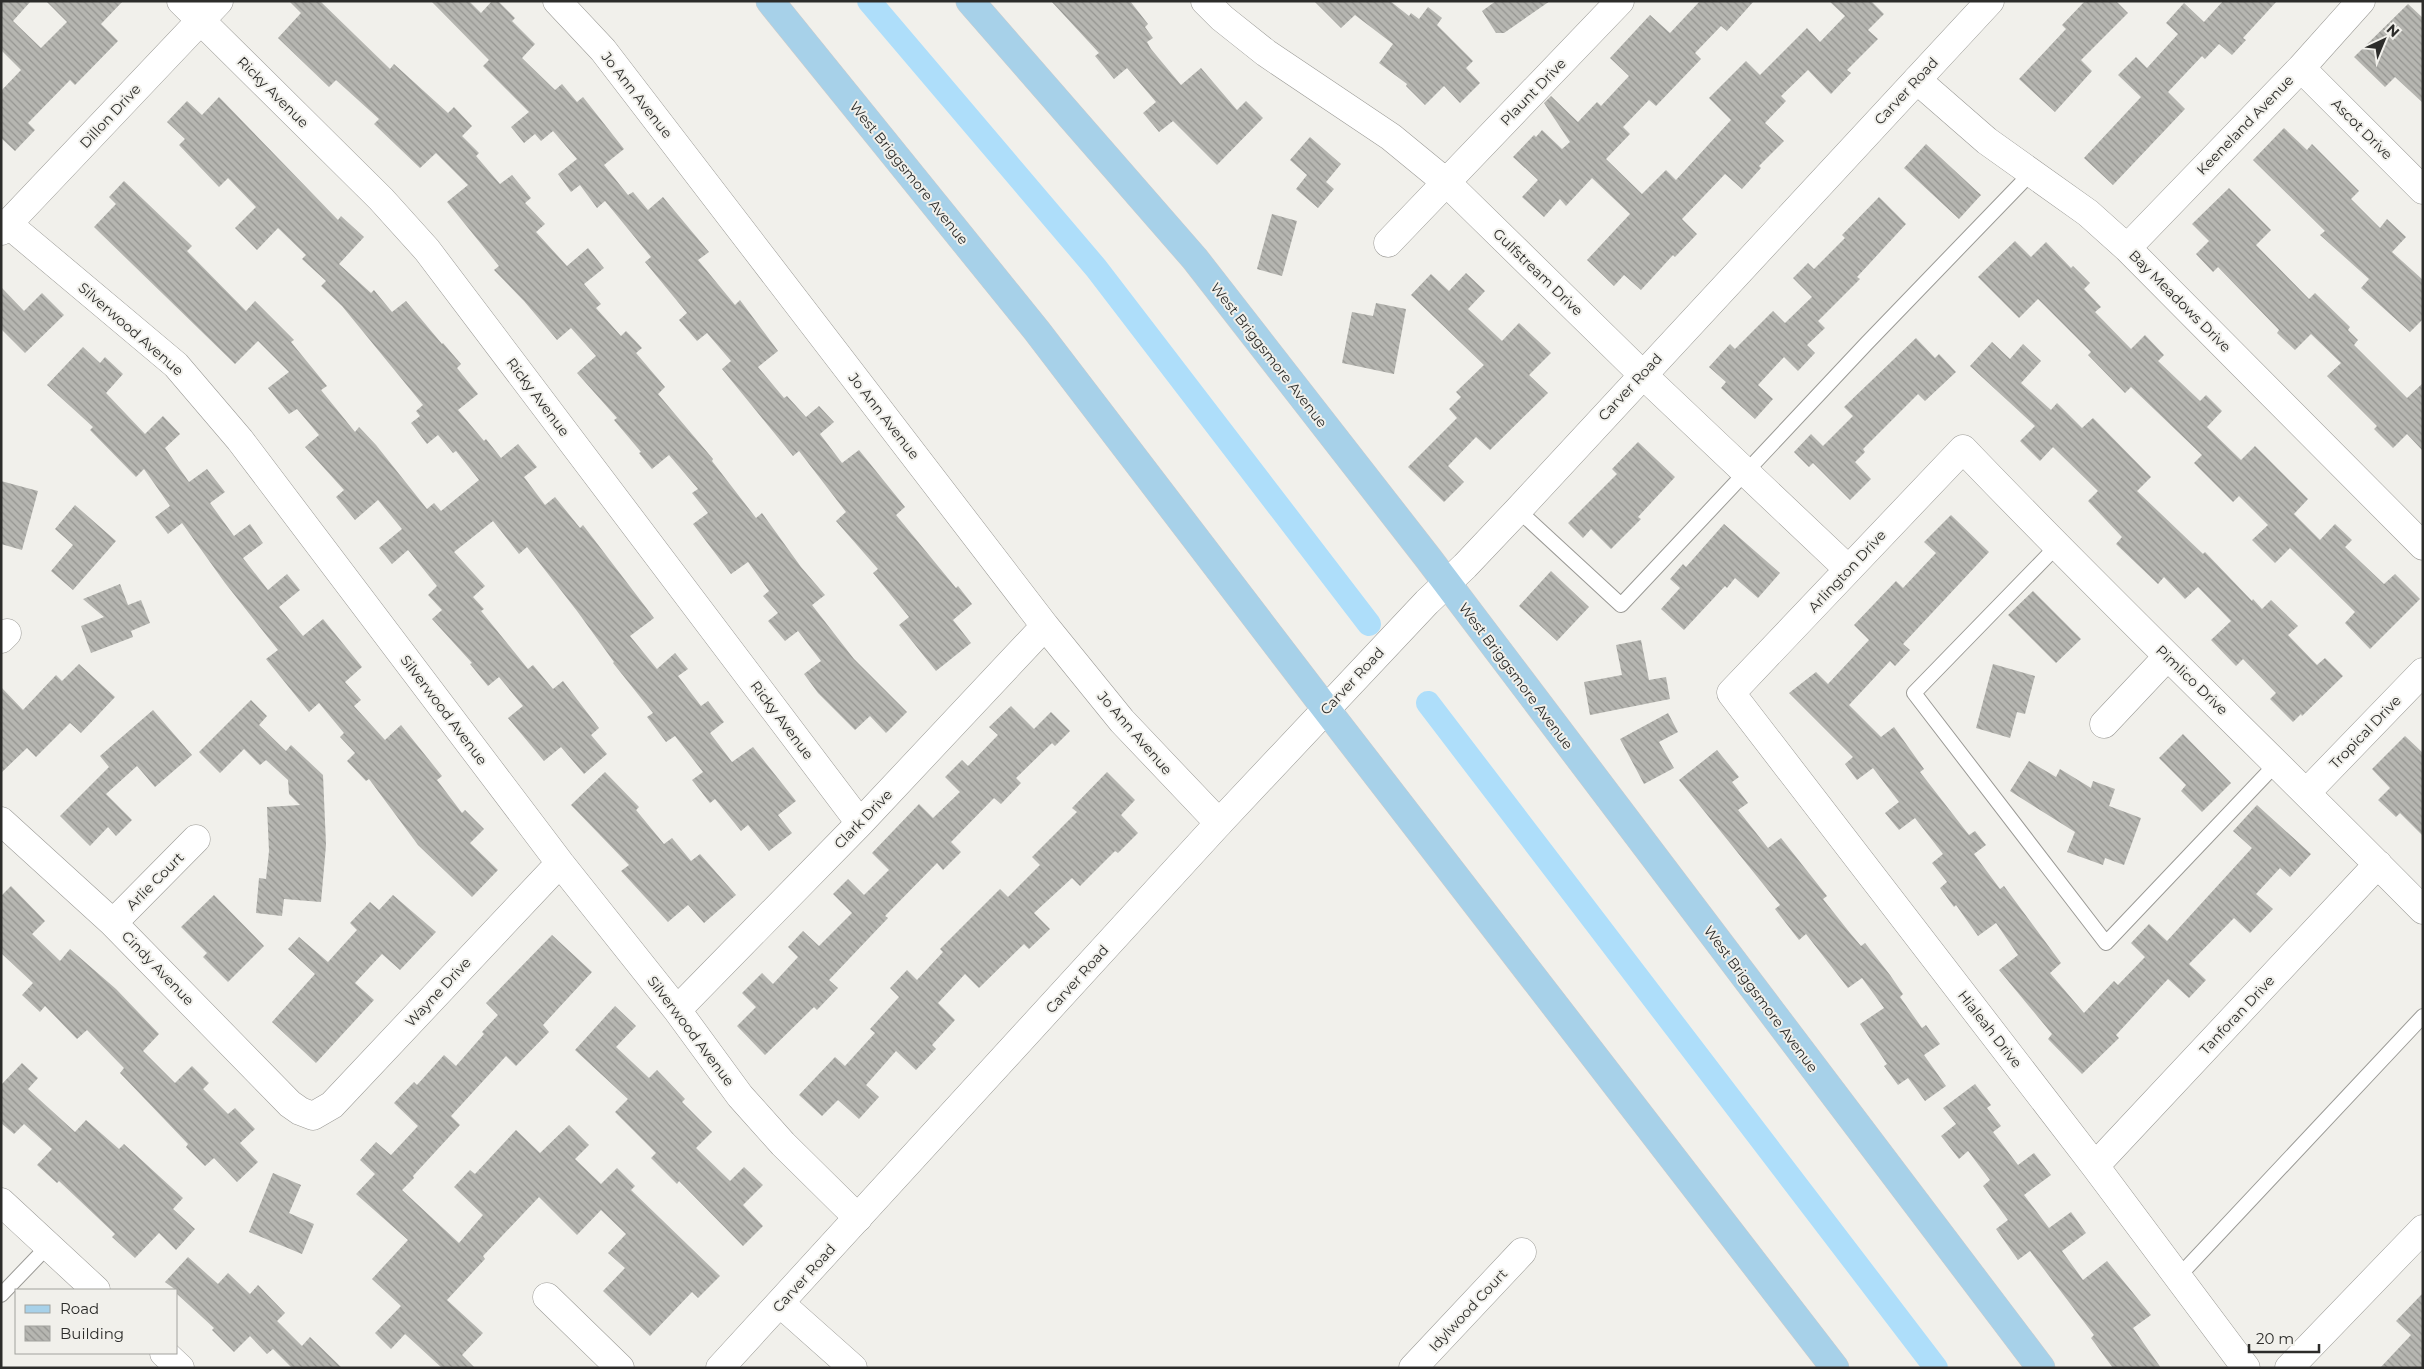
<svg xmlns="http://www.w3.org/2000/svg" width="2424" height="1369" font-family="Montserrat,sans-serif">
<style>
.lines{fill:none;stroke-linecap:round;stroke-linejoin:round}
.canal{stroke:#aedefa;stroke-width:24}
.building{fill:url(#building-back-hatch)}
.service-casing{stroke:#9b9a96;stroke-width:16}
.minor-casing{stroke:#9b9a96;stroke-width:29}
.tertiary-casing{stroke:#9b9a96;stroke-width:29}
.primary-casing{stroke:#ccc;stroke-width:29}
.service{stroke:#fff;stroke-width:14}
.minor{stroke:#fff;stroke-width:28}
.tertiary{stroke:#fff;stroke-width:28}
.primary{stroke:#a7d1e9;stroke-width:28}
.labels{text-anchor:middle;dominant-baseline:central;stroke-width:4;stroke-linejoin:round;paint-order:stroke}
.street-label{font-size:14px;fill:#2c2c2a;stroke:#f1f0eb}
</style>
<defs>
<pattern id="building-back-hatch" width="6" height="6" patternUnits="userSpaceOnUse" patternTransform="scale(1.25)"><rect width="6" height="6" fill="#b6b6b1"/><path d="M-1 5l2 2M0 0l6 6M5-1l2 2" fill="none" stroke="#949490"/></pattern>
</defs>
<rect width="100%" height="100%" fill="#f1f0eb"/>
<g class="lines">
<path class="canal" d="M869 1 1096 268 1369 624
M1428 703 1936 1368"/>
</g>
<path class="building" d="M1 1H31L13 21 41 48 67 22 46 1H123L101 24 118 41 75 85 70 80 28 123 35 130 15 151 1 138V91L21 70 1 50Z
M289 1H320L390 69 394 64 448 113 454 107 472 126 462 136 479 153 476 156 500 184 512 175 531 198 525 203 545 224 536 232 567 266 588 248 604 268 584 284 601 304 596 308 621 336 626 331 642 348 636 353 665 387 658 394 713 459 712 461 756 518 762 513 801 567 825 595 812 605 854 659 907 712 886 733 870 716 855 730 818 693 804 674 821 661 798 631 785 641 768 621 778 613 763 596 769 591 748 562 731 574 693 524 708 513 692 493 698 489 669 455 652 469 639 453 641 452 614 420 617 418 577 373 596 356 571 328 557 340 524 301 494 270 499 266 447 202 468 185 436 153 420 168 374 124 379 119 336 80 329 87 278 38 301 13Z
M431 1H469L481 13 492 1H498L515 18 512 21 535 44 522 58 555 90 562 84 577 102 583 97 624 149 604 165 628 195 633 192 648 210 663 197 709 252 698 260 735 305 740 300 778 351 758 367 784 398 787 396 806 417 819 406 834 422 820 434 842 463 859 450 905 507 896 515 956 588 958 586 972 604 953 620 971 643 936 671 899 625 909 617 873 573 878 569 836 521 846 512 799 451 793 456 722 369 731 361 707 333 697 341 679 320 687 313 645 262 651 257 605 201 597 208 580 185 571 192 558 174 577 159 553 131 541 141 535 134 524 143 511 127 529 112 483 66 489 60Z
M1051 1H1130L1148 24 1145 27 1153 38 1147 42 1151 49 1181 85 1201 68 1237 110 1246 101 1263 118 1217 165 1173 121 1159 132 1143 113 1156 102 1127 68 1114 79 1095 56 1099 53Z
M1314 1H1390L1409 16 1411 13 1419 19 1428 7 1442 18 1437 25 1473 61 1466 68 1480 83 1460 103 1444 86 1425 105 1406 86 1407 84 1379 63 1393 44 1355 15 1341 28Z
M1496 1H1550L1504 33H1496L1482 11Z
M1700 1H1754L1727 31 1721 26 1695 53 1701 59 1656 106 1649 100 1623 127 1630 134 1606 159 1642 194 1666 170 1676 180 1731 120 1709 98 1746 61 1760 75 1807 28 1820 42 1845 16 1829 1H1871L1884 14 1868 30 1878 39 1847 70 1851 73 1831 94 1808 70 1781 96 1786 101 1765 123 1784 141 1759 166 1761 168 1742 189 1725 174 1682 219 1697 234 1675 257 1673 255 1641 290 1624 275 1614 286 1587 260 1630 214 1592 178 1566 206 1560 199 1544 217 1522 197 1538 180 1513 157 1534 135 1536 137 1542 130 1562 149 1570 142 1544 103 1551 96 1578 122 1597 102 1601 106 1629 76 1610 58 1650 15 1670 33Z
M2085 1H2116L2128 13 2081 60 2092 71 2055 112 2019 79 2066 29 2062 25Z
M2223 1H2277L2243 38 2246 40 2232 55 2219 44 2205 59 2202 56 2168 92 2185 109 2113 185 2084 158 2141 97 2118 75 2136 57 2147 68 2178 34 2166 23 2184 3 2204 22Z
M2408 4 2423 18V103L2395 77 2385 87 2354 57Z
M219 97 338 220 341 216 364 237 339 264 371 293 374 290 392 312 406 301 442 344 443 343 461 364 457 368 478 394 458 410 484 441 486 439 501 458 518 444 537 467 524 477 545 505 555 497 580 528 583 525 654 618 630 636 657 669 675 653 688 669 678 676 701 706 708 701 724 722 710 733 732 762 753 747 796 801 778 815 792 833 769 851 748 825 741 831 715 799 710 803 692 780 703 772 675 736 666 742 647 717 653 713 613 663 614 662 577 611 527 547 519 554 493 521 454 552 485 586 473 597 484 609 481 611 528 669 533 665 553 689 563 681 599 728 591 735 607 754 584 774 561 747 544 761 508 718 523 706 499 677 488 686 470 664 472 663 432 619 442 610 428 595 437 586 408 550 392 564 379 548 402 529 378 500 355 520 336 497 344 490 305 447 319 435 297 409 289 414 268 388 289 372 258 341 235 364 94 227 116 204 109 197 124 181 192 246 187 251 246 311 255 301 294 340 291 342 327 386 321 390 355 432 359 427 376 445 427 509 434 503 441 511 479 480 456 451 453 453 438 435 427 444 411 423 420 416 416 411 423 405 342 306 321 286 326 281 302 259 306 255 278 228 257 250 235 228 256 207 228 178 219 187 179 145 185 139 167 122 187 101 202 115Z
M2284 128 2307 150 2312 144 2359 191 2351 199 2380 228 2387 219 2406 237 2392 252 2423 280V319L2410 332 2361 288 2369 279 2320 235 2325 231 2253 160Z
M1310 137 1341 164 1326 182 1334 189 1318 208 1296 189 1307 175 1290 160Z
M1926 144 1981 195 1959 219 1904 168Z
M2229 188 2271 230 2256 245 2309 299 2315 293 2350 327 2348 330 2358 340 2354 345 2407 398 2423 383V451L2407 434 2393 448 2374 429 2377 426 2327 376 2341 363 2311 334 2295 350 2277 333 2279 330 2218 267 2213 272 2196 254 2209 241 2192 224Z
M1879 197 1906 224 1857 277 1860 279 1818 321 1825 328 1807 345 1815 353 1798 371 1784 357 1758 385 1773 399 1755 419 1721 388 1726 382 1709 367 1730 344 1735 349 1773 311 1785 323 1812 297 1793 278 1808 263 1814 269 1845 238 1842 235Z
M1272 214 1297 221 1282 276 1257 269Z
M2015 241 2031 257 2046 242 2071 268 2073 266 2090 283 2084 289 2101 307 2095 312 2131 349 2145 335 2164 355 2158 361 2200 401 2206 395 2222 411 2207 427 2241 460 2255 446 2308 499 2294 514 2320 540 2335 524 2352 540 2345 547 2384 584 2395 574 2420 599 2370 649 2345 623 2355 612 2290 548 2275 563 2252 540 2268 525 2239 496 2233 502 2194 463 2202 455 2131 387 2125 393 2088 355 2091 352 2038 299 2019 318 1978 277Z
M1466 273 1485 291 1468 309 1502 341 1519 323 1551 353 1529 375 1548 393 1490 450 1476 437 1448 466 1464 482 1444 502 1408 467 1457 418 1449 409 1461 397 1456 392 1484 365 1411 295 1431 274 1449 291Z
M1 287 24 311 42 293 64 315 25 353 1 329Z
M1376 303 1406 309 1394 374 1342 363 1352 312 1373 316Z
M1916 338 1935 358 1939 354 1956 372 1925 401 1918 394 1863 449 1865 452 1855 462 1871 479 1850 500 1813 463 1809 467 1794 452 1811 434 1823 446 1853 416 1844 407Z
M1992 342 2010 359 2023 344 2041 361 2021 383 2051 410 2057 403 2082 428 2093 418 2151 477 2137 491 2203 554 2205 552 2252 601 2253 599 2262 609 2271 600 2298 626 2288 635 2317 665 2325 658 2343 676 2302 716 2301 714 2293 722 2270 699 2276 693 2243 659 2236 666 2211 640 2231 621 2198 587 2185 599 2164 577 2158 584 2116 544 2122 537 2088 501 2098 491 2053 447 2040 461 2020 441 2035 426 1970 366Z
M83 347 100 363 105 357 123 374 106 393 145 434 163 416 180 434 165 448 189 482 207 469 225 492 210 503 234 536 250 524 263 543 243 558 268 590 287 574 300 590 279 607 303 636 323 619 362 667 345 682 361 700 354 706 385 740 401 725 442 776 437 780 462 813 465 810 484 829 470 843 498 870 472 897 418 845 369 779 366 781 347 761 355 753 340 737 344 733 319 703 309 712 266 659 278 650 225 583 182 523 168 534 155 517 170 506 144 469 136 477 90 430 93 427 47 385Z
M1638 442 1675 477 1638 517 1641 519 1611 549 1591 529 1583 538 1568 523 1617 474 1612 469Z
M1 481 38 491 22 550 1 544Z
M75 505 116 541 73 590 51 571 73 545 55 529Z
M1951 515 1989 552 1903 644 1910 650 1895 666 1890 661 1849 705 1881 737 1894 727 1924 769 1920 772 1969 835 1975 831 1986 845 1974 854 2000 889 2004 886 2061 963 2050 973 2084 1013 2114 981 2118 985 2145 957 2131 943 2149 924 2167 941 2252 848 2233 831 2257 805 2311 854 2290 877 2280 868 2256 894 2273 909 2250 933 2234 918 2189 964 2206 980 2189 998 2168 979 2116 1035 2119 1038 2082 1074 2048 1039 2052 1034 1999 970 2018 955 1996 923 1978 936 1956 905 1954 907 1940 888 1947 882 1932 863 1943 854 1915 818 1899 830 1885 813 1899 802 1873 768 1857 780 1845 764 1853 757 1789 693 1816 672 1828 684 1869 640 1854 625 1896 581 1903 588 1936 553 1924 542Z
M1724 524 1780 573 1758 598 1735 578 1727 588 1725 586 1684 630 1661 609 1680 588 1670 579 1683 564 1686 567Z
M1551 571 1589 607 1557 641 1519 606Z
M120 584 128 605 141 600 150 623 131 631 133 637 91 653 81 626 104 617 83 599Z
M2033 591 2081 639 2056 663 2008 615Z
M1641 640 1649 680 1666 677 1670 699 1590 715 1584 682 1622 675 1616 645Z
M79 664 115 697 81 733 70 723 36 757 27 748 1 773V687L23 710 56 675 62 681Z
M1993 664 2035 676 2025 714 2017 712 2010 738 1976 728Z
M251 700 267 716 259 725 286 751 291 745 323 775 326 845 321 902 284 899 282 916 256 913 259 878 266 879 269 851 267 807 300 805 289 794 288 780 266 760 260 765 244 749 220 773 199 752Z
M1011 706 1034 729 1051 712 1070 731 1055 746 1052 743 1016 778 1021 783 1001 804 994 798 951 842 961 852 943 870 937 863 885 916 888 918 829 980 838 988 817 1010 814 1007 765 1055 737 1026 756 1007 742 993 762 973 773 984 798 957 788 947 803 931 819 946 852 913 833 894 848 879 864 895 889 870 872 853 919 804 933 818 960 792 945 777 962 760 968 766 998 735 989 727Z
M153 710 192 755 155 787 137 766 106 794 132 820 116 836 108 827 90 846 60 816 109 767 100 756Z
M1668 713 1678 732 1659 742 1674 768 1644 784 1620 739Z
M2183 734 2231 783 2202 812 2181 791 2186 785 2159 758Z
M2405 736 2423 753V836L2400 813 2396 817 2378 800 2390 788 2372 769Z
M1717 750 1739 777 1732 782 1748 803 1738 810 1768 848 1781 838 1827 896 1823 899 1850 933 1861 946 1865 943 1890 975 1903 994 1900 997 1922 1028 1926 1025 1940 1044 1924 1055 1946 1086 1925 1101 1908 1078 1898 1085 1884 1066 1887 1064 1860 1024 1884 1008 1862 978 1848 988 1806 934 1799 940 1775 909 1780 905 1679 780Z
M2029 761 2056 777 2060 769 2091 788 2093 781 2115 789 2109 806 2141 818 2124 865 2105 858 2103 865 2067 852 2075 832 2010 791Z
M605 772 639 807 636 810 664 844 672 838 691 861 700 854 736 895 704 923 688 905 668 922 621 871 629 865 571 805Z
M1107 772 1135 800 1121 815 1138 833 1118 853 1115 851 1080 886 1072 878 1034 913 1050 929 1029 949 1024 944 979 988 965 974 938 1003 955 1020 932 1045 936 1049 916 1070 896 1051 866 1085 879 1097 859 1119 838 1100 822 1116 799 1095 835 1057 845 1066 875 1033 870 1029 899 997 890 988 907 970 917 980 943 952 940 949 1000 889 1008 897 1040 865 1032 857 1077 812 1072 808Z
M11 886 45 921 32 934 60 961 70 949 116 989 159 1034 143 1051 175 1083 192 1066 209 1083 203 1089 228 1114 235 1108 255 1129 240 1143 258 1162 237 1182 214 1158 205 1166 186 1147 188 1144 120 1073 124 1068 87 1030 77 1039 45 1006 40 1012 22 995 33 983 1 953V896Z
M214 895 264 946 228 982 203 957 207 953 181 927Z
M393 895 436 932 400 970 382 954 355 983 374 1000 316 1063 272 1022 315 974 288 949 299 937 328 962 357 930 350 923 370 902 379 910Z
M552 935 592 972 543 1025 549 1032 516 1066 506 1056 451 1116 460 1125 413 1176 414 1178 402 1190 459 1243 483 1215 454 1187 470 1170 475 1174 516 1130 540 1153 569 1125 589 1145 575 1159 601 1184 617 1168 635 1186 631 1190 720 1276 698 1298 692 1292 650 1336 603 1291 625 1268 608 1253 626 1234 601 1210 577 1235 539 1197 483 1256 485 1259 447 1300 483 1333 462 1355 475 1368H442L405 1334 391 1349 375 1333 401 1306 372 1279 408 1240 356 1194 375 1174 360 1160 376 1142 391 1155 418 1126 394 1103 414 1082 417 1085 444 1055 456 1066 484 1034 482 1032 498 1015 486 1003Z
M615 1006 636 1026 616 1047 649 1078 657 1070 685 1099 682 1102 712 1132 696 1148 730 1181 744 1167 763 1185 743 1205 763 1226 743 1246 679 1181 677 1184 651 1158 656 1153 615 1112 628 1099 575 1050Z
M22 1063 38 1078 28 1089 75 1132 86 1120 119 1149 124 1144 183 1198 173 1209 195 1229 176 1250 159 1233 135 1258 112 1237 115 1234 59 1181 57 1183 37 1165 52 1149 24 1124 14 1134 1 1123V1085Z
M1975 1084 1991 1105 1987 1108 2001 1126 1993 1132 2018 1165 2034 1153 2051 1175 2024 1195 2049 1228 2071 1212 2086 1233 2062 1251 2083 1280 2107 1261 2151 1315 2133 1328 2161 1368H2113L2091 1338 2094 1335 2030 1251 2018 1260 1996 1229 2008 1220 1983 1186 1990 1180 1968 1151 1959 1159 1941 1136 1956 1124 1943 1108Z
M273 1173 301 1185 289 1213 314 1224 302 1254 249 1232Z
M188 1257 218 1284 228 1273 250 1294 258 1285 285 1313 277 1321 302 1346 310 1337 342 1368H292L273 1349 267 1354 250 1336 234 1352 212 1330 214 1328 176 1293V1290L165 1282Z
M2423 1293V1368H2380L2411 1335 2396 1321Z"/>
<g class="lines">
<defs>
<path id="service" d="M1518 510 1621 605 1867 343 2031 173
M2056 547 1914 693 2106 943 2277 763
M2178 1277 2423 1016
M1 1295 48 1246"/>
<path id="minor" d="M181 1 381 199 427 250 860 823
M557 1 603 50 1045 626 1122 721 1219 823
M1205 1 1222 18 1266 53 1391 137 1447 183 1642 374 1848 569
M2301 68 2423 190
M1917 80 1987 141 2088 213 2127 248 2423 546
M8 224 176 365 240 440 560 863 677 1010 740 1096 783 1144 858 1218
M1 231 219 1
M1388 243 1620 1
M2127 248 2301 68 2361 1
M1 639 7 633
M2104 724 2167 657
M2307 792 2423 672
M1 821 113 923 290 1104 300 1111 313 1116 332 1105 560 863
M113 923 196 839
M677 1010 860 823 1045 626
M2095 1166 2378 864
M1 1202 96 1290
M547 1297 620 1368
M781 1304 853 1368
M164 1353 180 1368
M1413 1368 1522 1252
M2246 1368 2095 1166 1731 693 1963 449C2113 606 2270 755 2423 910
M2289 1368 2423 1229"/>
<path id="tertiary" d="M720 1368 1219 823 1427 602 1465 566 1518 510 1990 1"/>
<path id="primary" d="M770 1 1037 331 1326 709 1835 1368
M970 1 1195 259 1428 558 2041 1368"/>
</defs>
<use href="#service" class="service-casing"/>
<use href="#minor" class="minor-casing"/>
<use href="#tertiary" class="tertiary-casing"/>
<use href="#primary" class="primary-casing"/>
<use href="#service" class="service"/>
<use href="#minor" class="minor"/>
<use href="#tertiary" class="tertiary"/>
<use href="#primary" class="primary"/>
</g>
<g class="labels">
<g class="street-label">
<text transform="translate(1906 91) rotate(-47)">Carver Road</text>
<text transform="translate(273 92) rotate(45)">Ricky Avenue</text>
<text transform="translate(1533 92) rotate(-46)">Plaunt Drive</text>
<text transform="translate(637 95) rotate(52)">Jo Ann Avenue</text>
<text transform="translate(110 116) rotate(-47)">Dillon Drive</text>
<text transform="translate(2245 125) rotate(-46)">Keeneland Avenue</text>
<text transform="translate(2362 129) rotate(45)">Ascot Drive</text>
<text transform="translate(909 173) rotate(51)">West Briggsmore Avenue</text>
<text transform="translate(1538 272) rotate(44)">Gulfstream Drive</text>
<text transform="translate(2180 301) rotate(45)">Bay Meadows Drive</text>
<text transform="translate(131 329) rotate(41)">Silverwood Avenue</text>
<text transform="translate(1269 355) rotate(52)">West Briggsmore Avenue</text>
<text transform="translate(1630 387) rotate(-47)">Carver Road</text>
<text transform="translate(538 397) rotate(53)">Ricky Avenue</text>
<text transform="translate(884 416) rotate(52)">Jo Ann Avenue</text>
<text transform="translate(1847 571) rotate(-47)">Arlington Drive</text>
<text transform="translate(1516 676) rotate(53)">West Briggsmore Avenue</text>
<text transform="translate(2192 680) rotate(44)">Pimlico Drive</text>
<text transform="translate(1352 681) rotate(-47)">Carver Road</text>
<text transform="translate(444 710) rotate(53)">Silverwood Avenue</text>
<text transform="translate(782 720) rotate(53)">Ricky Avenue</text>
<text transform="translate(2365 732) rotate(-46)">Tropical Drive</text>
<text transform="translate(1135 733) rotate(49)">Jo Ann Avenue</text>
<text transform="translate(863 819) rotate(-46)">Clark Drive</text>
<text transform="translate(155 881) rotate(-45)">Arlie Court</text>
<text transform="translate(158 968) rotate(46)">Cindy Avenue</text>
<text transform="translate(1077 979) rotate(-48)">Carver Road</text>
<text transform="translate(438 992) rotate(-47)">Wayne Drive</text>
<text transform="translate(1761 999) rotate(53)">West Briggsmore Avenue</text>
<text transform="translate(2237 1015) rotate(-47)">Tanforan Drive</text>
<text transform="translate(1990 1029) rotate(52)">Hialeah Drive</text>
<text transform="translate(691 1031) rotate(53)">Silverwood Avenue</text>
<text transform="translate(804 1278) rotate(-48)">Carver Road</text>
<text transform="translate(1468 1310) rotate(-47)">Idylwood Court</text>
</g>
</g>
<rect width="2424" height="1369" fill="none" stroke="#2c2c2a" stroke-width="5"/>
<rect x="15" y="1289" width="162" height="65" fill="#f1f0eb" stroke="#a2a29e"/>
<rect x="25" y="1305" width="25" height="8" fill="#a7d1e9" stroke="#a2a29e"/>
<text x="60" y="1314" font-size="15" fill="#2c2c2a">Road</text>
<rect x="25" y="1326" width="25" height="15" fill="url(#building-back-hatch)" stroke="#a2a29e"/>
<text x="60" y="1339" font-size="15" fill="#2c2c2a">Building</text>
<g transform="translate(2384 40) rotate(44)" stroke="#f1f0eb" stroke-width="4" paint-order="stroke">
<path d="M0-4L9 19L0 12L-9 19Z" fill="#2c2c2a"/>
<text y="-8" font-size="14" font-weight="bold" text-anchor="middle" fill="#2c2c2a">N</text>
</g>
<path d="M2249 1344v8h70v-8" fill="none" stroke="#2c2c2a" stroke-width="2.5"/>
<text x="2256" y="1344" font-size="15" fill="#2c2c2a" stroke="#f1f0eb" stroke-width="4" paint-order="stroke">20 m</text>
</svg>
